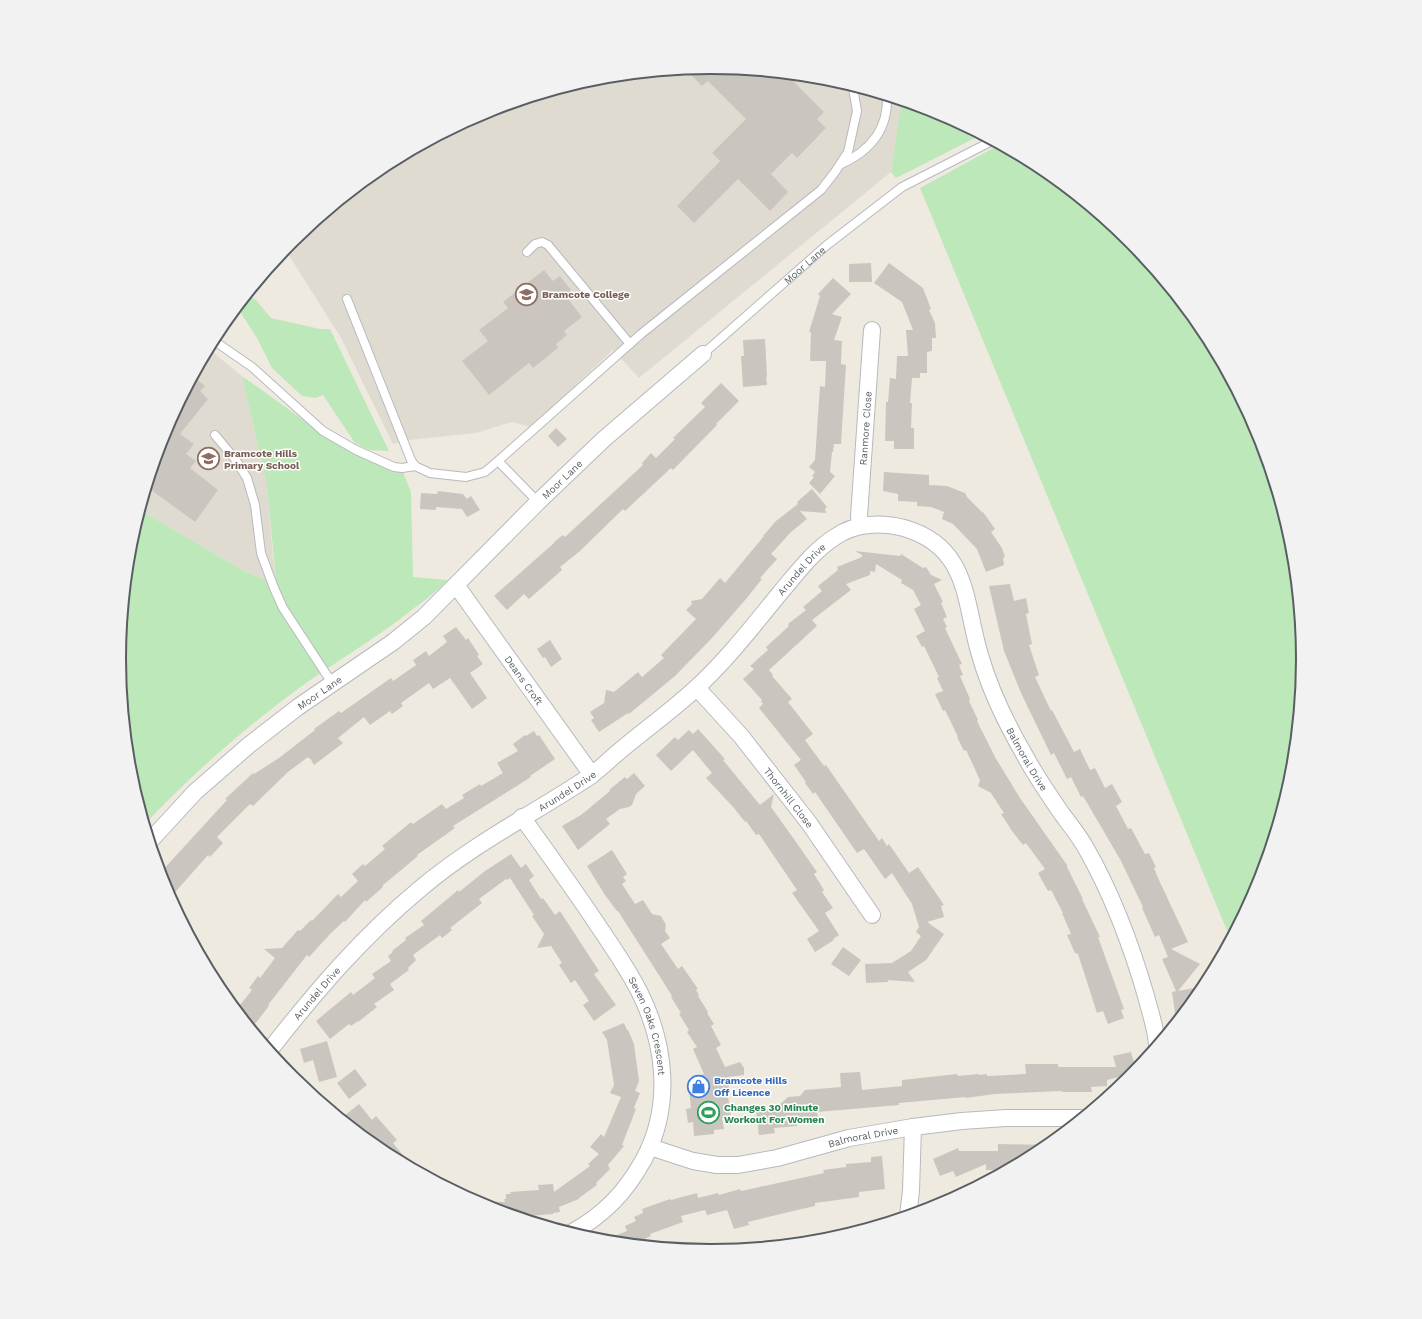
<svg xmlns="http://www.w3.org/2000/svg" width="1422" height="1319" font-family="'Work Sans',sans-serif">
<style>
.education{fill:#e0dbd1}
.green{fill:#bde8ba}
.building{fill:#cac6bf}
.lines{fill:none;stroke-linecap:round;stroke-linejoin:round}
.service-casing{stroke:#b6b9be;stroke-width:10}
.minor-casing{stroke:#b6b9be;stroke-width:18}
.service{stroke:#fff;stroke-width:8}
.minor{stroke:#fff;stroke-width:16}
.labels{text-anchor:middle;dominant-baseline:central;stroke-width:3;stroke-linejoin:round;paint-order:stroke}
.street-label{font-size:10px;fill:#595e63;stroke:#fff}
.education-label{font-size:10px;font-weight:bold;fill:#785e54;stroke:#fff;text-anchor:start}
.shop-label{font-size:10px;font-weight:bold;fill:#366cbe;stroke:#fff;text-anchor:start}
.leisure-label{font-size:10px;font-weight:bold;fill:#27864d;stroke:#fff;text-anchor:start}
.rim{fill:none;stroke:#595e63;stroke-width:2}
</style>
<rect width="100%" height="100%" fill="#eeeae0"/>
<path class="education" d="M711 67 827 78 901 101 891 172 639 378 613 350 531 427 512 422 476 433 409 440 393 444 341 338 285 249 292 240 382 167 484 112 596 78Z
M209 349 242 376 267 485 273 558 276 581 265 580 244 571 140 510 164 433Z"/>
<path class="green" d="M901 101 938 112 981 135 896 178 891 172Z
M999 145 1040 167 1130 241 1204 331 1258 433 1292 544 1303 660 1292 775 1258 886 1230 938 920 188Z
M247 295 256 300 271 318 320 329H330L389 451 369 450 355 443 323 395 316 398 302 396 272 368 257 338 237 307Z
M242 376 323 434 389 467 403 472 411 492 413 577 448 580C437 591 425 600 413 609 379 636 342 658 306 683 248 725 194 772 145 824L130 775 119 659 130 544 140 510 244 571 265 580 276 581 267 485Z"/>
<path class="building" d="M711 67 786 74 824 112 817 119 826 128 797 158 792 153 771 174 788 192 770 211 738 179 694 223 677 206 720 161 712 153 746 119 708 81 702 86 686 70Z
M871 263 872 282H849V264Z
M889 263 923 288 931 309 929 310 935 323 936 338H932V351L927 352V373H920V378H912L910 403H912L911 428H914V449H894V441H885L886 402H888L890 378 896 379 897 356H908L906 330H913L902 302 874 283Z
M544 270 553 281 560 276 571 290 565 295 582 317 564 331 567 335 556 344 558 348 533 368 529 363 489 395 462 361 488 341 479 330 508 308 503 302Z
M833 278 851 294 832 314 842 317 834 340 842 341 841 364 846 365 841 444H834L833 452H832L830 472 835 476 820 494 809 483 814 477 812 476 815 472 809 467 815 460 820 386 825 387 826 361H810L811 332H809L820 296 818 294Z
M765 339 767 377H766L767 385 743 387 741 356H744L743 340Z
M194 377 205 386 200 391 208 399 180 434 194 444 186 454 196 461 190 468 218 490 195 522 147 487 164 433Z
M721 383 739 401 716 424 717 425 673 470 671 468 625 511 623 509 580 551 560 567 562 570 529 599 524 594 507 610 494 596 554 543V542L563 535 565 537 643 465 642 463 651 453 656 458 675 439 673 438 705 407 701 403Z
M556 428 567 439 558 447 548 436Z
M884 472 929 475V485L947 486 965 493 967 497 983 513V512L995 529 991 532 1002 548 1005 557 1003 558 1004 565 986 572 977 549 953 524 942 519 944 512 931 507 917 506V502L898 501V494L883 491Z
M812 489 827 507 825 509 826 513 800 511 807 519 791 532 771 554 777 559 760 578 762 579 746 599 712 638 675 676 629 714 628 713 599 732 591 720 594 718 590 712 604 703 606 690 614 692 638 672 642 677 664 658 661 655 696 619 686 610 692 604 691 601 702 599 720 578 725 583 764 536H763L776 521 798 504 797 502Z
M438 491 463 494 467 499 471 496 480 510 467 517 462 509 436 507V510L420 509 421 493 437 494Z
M855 551 900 556 901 554 923 568 926 567 931 575 942 580 934 584 943 602 941 603 947 617 943 619 947 627 945 628 962 664 959 665 963 675 960 676 970 699 969 701 978 720 977 721 995 757 1020 798 1067 865V867L1083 899H1082L1100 937H1098L1124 1009 1121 1010 1124 1018 1108 1024 1103 1011 1097 1013 1078 954 1075 953 1067 935 1071 934 1062 913H1063L1051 890 1048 891 1038 873 1045 869 1026 843 1023 845 1012 831 1001 814 1004 813 991 793 978 786 980 780 966 750 964 751 957 737H958L945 710 943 711 935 694 943 691 937 678 939 677 924 646 922 647 916 636 925 631 914 609 921 605 913 590 901 583 902 580 876 564 875 572 870 571V575L846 584 851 590 812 620 817 626 769 670 773 675 772 676 792 699 788 702 813 734 805 740 824 766 826 765 835 778 879 841 882 838 887 846 889 844 909 873 918 867 944 905 941 906 944 917 927 922 944 934 926 960 908 972 915 982 888 980V982L866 983 865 964 892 963 911 951 921 936 916 932 919 927 912 904 892 873 885 879 864 849 857 853 815 792 813 794 805 783 806 782 794 765 801 760 759 708 763 704 761 701 762 700 743 679 754 669 750 666 768 650 766 647 789 626 788 624 806 610 803 607 822 591 818 586 838 570 837 567 862 557V555Z
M1010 584 1014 601 1026 598 1029 613 1026 614 1032 644 1029 645 1039 675 1035 677 1051 711 1052 710 1074 752 1080 749 1090 770 1095 768 1105 788 1112 784 1122 802 1116 806 1128 829 1131 828 1145 854 1149 853 1156 867 1154 868 1158 878 1188 942 1171 949 1200 964 1178 991 1205 986 1185 1011 1175 1013 1172 992 1176 991 1162 959 1168 957 1159 935 1155 937 1142 908 1143 907 1121 861 1083 796 1081 797 1071 777 1067 779 1054 753 1051 755 1021 693 1004 651 989 586Z
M456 627 466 640 468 638 479 655 477 656 483 664 470 673 487 698 472 709 450 678 433 689 429 683 401 703 403 706 392 714 390 711 370 725 364 717 338 738 343 743 314 765 310 758 309 759 308 757 288 772 253 806 250 804 217 837 223 843 210 857 208 855 170 898 164 886 160 873 227 800 225 799 253 773 254 774 279 758 315 730 314 729 339 711 341 713 391 678 393 681 416 665 413 660 426 651 429 656 447 642 443 636Z
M550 640 562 659 551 667 545 657 543 658 537 649Z
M698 729 725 759 723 760 760 805 774 794 771 807 796 842 817 872 814 874 824 890 822 892 833 908 825 913 839 935 833 939 834 940 815 952 807 939 819 931 792 893 797 890 759 834 756 835 746 821 745 822 734 808 706 778 712 773 693 750 671 771 656 755 675 737 678 740 689 730 693 734Z
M534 731 537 736 539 735 555 759 530 776 531 777 453 826 455 828 417 855 418 856 382 886 383 887 366 902 365 900 345 922 344 921 331 933 309 957 307 955 268 1005 269 1006 251 1029 236 1010 252 990 249 988 258 976 260 978 275 958 264 949 282 948 298 930 300 931 311 920 312 921 338 894 341 897 358 881 352 874 363 864 365 866 385 849 382 846 411 822 413 824 442 804 446 809 464 798 462 795 480 784 481 786 503 773 497 763 518 751 513 744 525 735 526 736Z
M634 773 645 786 636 794 632 805 629 807 620 809 606 819 610 824 578 850 562 826 581 815 610 791 609 790 625 777 627 779Z
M612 850 627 874 623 877 626 881 622 884 635 904 643 900 652 914 661 916 666 925 665 931 670 938 661 944 678 969 682 966 698 989 696 990 699 995 698 996 708 1012 707 1013 714 1024 711 1026 721 1045 716 1048 725 1067 740 1062 744 1068V1075L728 1077 729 1089H727L731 1117 722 1118 724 1129 714 1130V1134L694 1136 693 1122 688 1123 686 1109 691 1108 688 1080 702 1079 701 1075 704 1074 693 1049 697 1047 687 1032 689 1030 679 1014 681 1013 671 997 672 996 662 980 618 911H617L605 895 587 866Z
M511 854 521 868 526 864 534 876 529 880 541 899 543 898 555 915 560 911 599 971 594 974 616 1005 594 1021 583 1005 589 1001 575 980 571 983 559 965 562 963 551 946 537 948 544 934 532 916 534 915 510 878 507 880 506 879 479 899 482 903 450 928 452 930 442 938 440 935 413 955 416 960 408 968 409 970 390 984 394 990 374 1004 377 1007 358 1022V1021L351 1026 349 1024 330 1039 316 1021 351 992 353 995 375 978 372 974 391 961 388 956 393 952 392 951 406 940 405 938 424 925 421 921 458 890 459 892 485 871Z
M843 947 861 960 849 976 831 964Z
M624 1023 627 1030H628L634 1044 639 1081 635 1091 640 1093 634 1108 636 1109 622 1145 624 1146 608 1165 610 1169 596 1183 597 1185 579 1198V1199L559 1207 560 1212 553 1213V1214L517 1217 484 1207 478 1203V1201L505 1202 504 1199H506V1194H511L510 1192 539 1190 538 1185 553 1184 554 1192 590 1166 588 1164 599 1154 590 1147 601 1134 604 1137 621 1097 610 1093 614 1085 607 1040 602 1032Z
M327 1041 337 1077 319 1082 313 1060 304 1063 300 1049Z
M1131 1052 1135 1066H1140L1135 1073 1107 1080V1086L1091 1087 1092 1092H1062V1091L995 1094 966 1098V1097L899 1103V1105L817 1112 818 1118 796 1120 797 1126 774 1128 775 1133 759 1135 756 1111 779 1109 778 1106 788 1097 800 1096 805 1090 841 1087 840 1073 860 1072 862 1090 902 1086V1080L957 1074 958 1076 979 1074V1075L987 1074V1076L1026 1074 1025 1064H1058V1067H1116L1113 1056Z
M355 1069 367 1085 349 1099 337 1083Z
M359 1104 372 1120 376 1116 397 1140 393 1143 414 1169 382 1152 358 1133 344 1116Z
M998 1144 1049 1145 1040 1152 1006 1170H986V1164L956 1177 953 1171 940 1176 933 1159 958 1148 959 1151H998Z
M882 1156 885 1189 859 1192V1197L815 1203V1206L793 1211 748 1222 749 1225 734 1229 727 1210 707 1215 705 1210 681 1216 683 1222 650 1234 651 1236 640 1241 642 1245 602 1241 627 1231 625 1226 636 1221 634 1217 643 1213 642 1209 670 1199 671 1200 697 1193 698 1198 718 1193 719 1195 740 1189 741 1191 824 1173 823 1170 846 1167V1164L871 1162V1157Z"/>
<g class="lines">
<defs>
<g id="service">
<path d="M841 164C870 151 888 130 887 97"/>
<path d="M527 252 535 244 542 242 548 245 630 344"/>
<path d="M347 299 411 460 415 466"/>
<path d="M213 340 252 367 323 431 356 450 394 467 402 468 415 466 430 473 466 477 485 472 498 461"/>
<path id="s1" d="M703 354 827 245 902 187 992 141"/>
<path d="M215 435 235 459 247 478 255 505 261 553 274 588 283 608 332 683"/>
<path d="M538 502 498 461 641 334 821 190 835 172 848 152 857 111 853 88 851 86"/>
</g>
<g id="minor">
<path id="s2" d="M860 526 859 516 872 330"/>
<path id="s3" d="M456 585 592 775"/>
<path id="s4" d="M697 688 741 736 809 823 872 915"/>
<path id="s5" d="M522 817C547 852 573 888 597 924 612 946 628 969 640 993 666 1046 672 1106 644 1159 626 1192 604 1215 571 1233"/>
<path id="s6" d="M150 841 195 792 249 745 298 707 393 642 424 617 538 502 604 439 703 354"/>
<path id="s7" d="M269 1051C316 991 362 937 421 888 473 844 533 814 589 777 600 769 611 758 622 749 646 729 671 711 694 690 726 661 753 626 780 593 797 573 813 551 835 537 855 523 881 522 904 528 970 547 964 603 980 655 990 690 1006 723 1024 754 1035 775 1049 795 1062 814 1071 826 1080 837 1087 850 1114 898 1131 944 1146 996 1150 1012 1156 1028 1157 1045"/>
<path id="s8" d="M650 1147 693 1161 717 1165H738L777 1158 849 1138 913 1127 962 1121 1006 1118H1081"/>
<path d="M908 1216 911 1191 913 1127"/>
</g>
</defs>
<use href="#service" class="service-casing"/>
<use href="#minor" class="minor-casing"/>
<use href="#service" class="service"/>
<use href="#minor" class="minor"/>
</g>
<defs>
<symbol id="school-ring" viewBox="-11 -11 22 22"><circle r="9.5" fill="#fff" stroke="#8d6e63" stroke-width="1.5"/><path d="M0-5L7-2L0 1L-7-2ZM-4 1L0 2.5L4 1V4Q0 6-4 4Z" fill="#8d6e63"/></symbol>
<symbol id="shop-ring" viewBox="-11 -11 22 22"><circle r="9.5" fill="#fff" stroke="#3f7fe0" stroke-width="1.5"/><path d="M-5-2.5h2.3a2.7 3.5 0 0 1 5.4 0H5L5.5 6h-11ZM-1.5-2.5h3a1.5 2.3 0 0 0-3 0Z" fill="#3f7fe0"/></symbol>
<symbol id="stadium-ring" viewBox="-11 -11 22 22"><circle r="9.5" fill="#fff" stroke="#2e9e5b" stroke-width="1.5"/><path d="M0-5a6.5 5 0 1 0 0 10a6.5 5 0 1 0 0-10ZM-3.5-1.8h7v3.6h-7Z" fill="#2e9e5b"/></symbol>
</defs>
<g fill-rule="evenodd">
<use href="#school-ring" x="514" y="282" width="25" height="25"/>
<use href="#school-ring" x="196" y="446" width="25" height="25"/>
<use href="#shop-ring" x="686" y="1074" width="25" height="25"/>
<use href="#stadium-ring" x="696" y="1100" width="25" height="25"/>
</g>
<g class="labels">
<g class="street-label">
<text stroke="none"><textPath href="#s1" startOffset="135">Moor Lane</textPath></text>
<text stroke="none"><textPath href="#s2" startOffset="98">Ranmore Close</textPath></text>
<text stroke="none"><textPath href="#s6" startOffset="550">Moor Lane</textPath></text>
<text stroke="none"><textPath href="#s7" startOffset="723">Arundel Drive</textPath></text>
<text stroke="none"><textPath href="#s3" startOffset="117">Deans Croft</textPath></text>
<text stroke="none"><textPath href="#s6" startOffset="226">Moor Lane</textPath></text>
<text stroke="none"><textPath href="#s7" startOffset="1114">Balmoral Drive</textPath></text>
<text stroke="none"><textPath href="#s7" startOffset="399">Arundel Drive</textPath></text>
<text stroke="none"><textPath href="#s4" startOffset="143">Thornhill Close</textPath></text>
<text stroke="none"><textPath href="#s7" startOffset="75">Arundel Drive</textPath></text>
<text stroke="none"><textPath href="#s5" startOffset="246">Seven Oaks Crescent</textPath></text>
<text stroke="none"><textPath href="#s8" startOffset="219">Balmoral Drive</textPath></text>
</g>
<g class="education-label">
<text x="542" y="294">Bramcote College</text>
<text x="224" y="453">Bramcote Hills<tspan x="224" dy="12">Primary School</tspan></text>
</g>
<g class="shop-label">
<text x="714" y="1080">Bramcote Hills<tspan x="714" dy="12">Off Licence</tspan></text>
</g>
<g class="leisure-label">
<text x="724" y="1107">Changes 30 Minute<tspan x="724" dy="12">Workout For Women</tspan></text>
</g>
</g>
<path d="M0 0H1422V1319H0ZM126 659a585 585 0 1 1 1170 0a585 585 0 1 1-1170 0Z" fill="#f2f2f3" fill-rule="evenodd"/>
<path class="rim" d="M126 659a585 585 0 1 1 1170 0a585 585 0 1 1-1170 0Z"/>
</svg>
